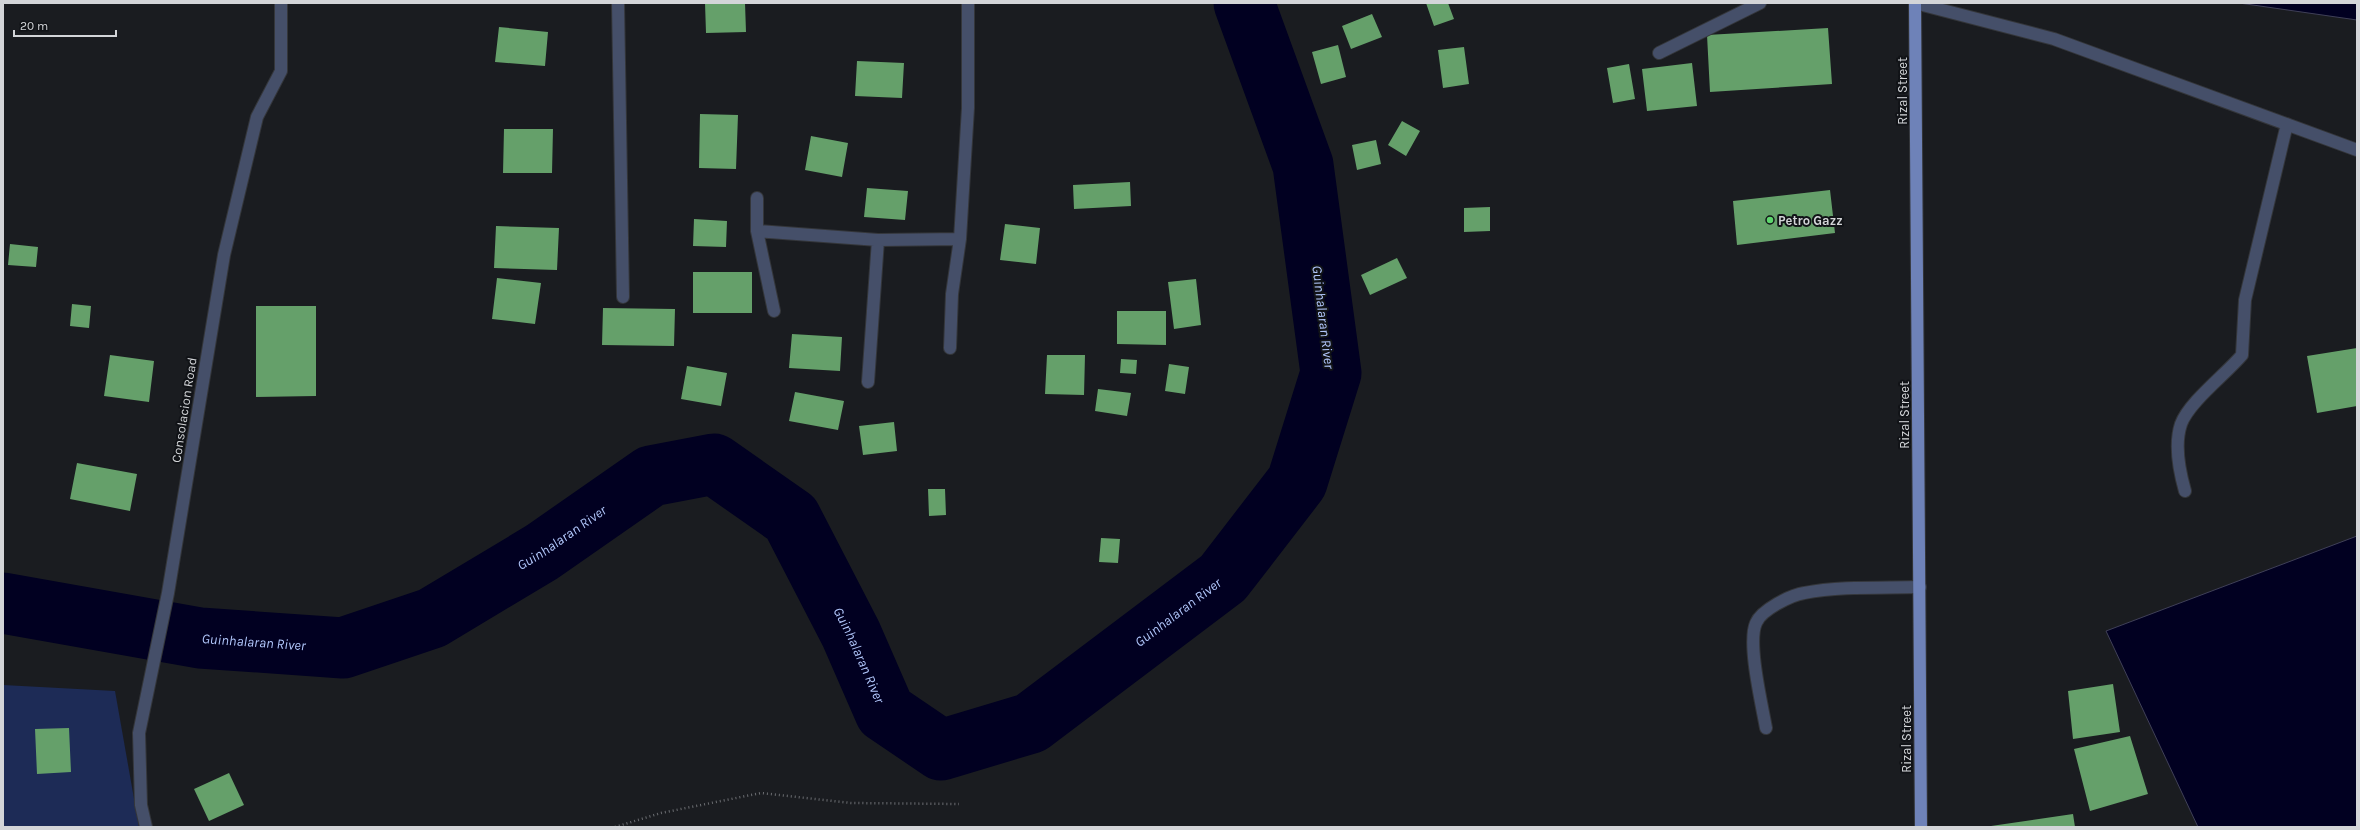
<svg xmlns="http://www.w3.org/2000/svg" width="2360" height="830" font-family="Karla,sans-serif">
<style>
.green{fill:#1d2b56}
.water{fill:#010021;stroke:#404058}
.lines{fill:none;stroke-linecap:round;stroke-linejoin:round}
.river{stroke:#010021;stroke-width:61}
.building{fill:#65a06a}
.minor-casing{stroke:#34363a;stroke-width:14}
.major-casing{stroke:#34363a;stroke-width:14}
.path{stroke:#6b6d71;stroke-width:2.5;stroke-dasharray:1 3;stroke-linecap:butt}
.minor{stroke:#454f69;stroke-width:12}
.major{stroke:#6e82b8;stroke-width:12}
.poi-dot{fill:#5dd56c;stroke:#111317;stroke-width:1.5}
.labels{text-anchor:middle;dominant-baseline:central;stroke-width:4;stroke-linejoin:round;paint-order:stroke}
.street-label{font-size:13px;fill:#d3d5d8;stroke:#111317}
.poi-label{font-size:13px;font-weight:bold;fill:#d3d5d8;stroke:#111317;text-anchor:start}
.water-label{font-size:14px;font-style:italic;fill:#b1c6fb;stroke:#111317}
</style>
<rect width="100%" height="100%" fill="#1a1c20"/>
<path class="green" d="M3 685 115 691 139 827H3Z"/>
<path class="water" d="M2239 3H2357V20Z
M2357 536V827H2198L2106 631Z"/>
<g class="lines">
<path class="river" id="s1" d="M3 603 200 638 343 648 432 618 542 552 651 476 714 464 791 518 851 634 885 712 941 750 1031 723 1223 578 1297 482 1331 373 1303 165 1244 3"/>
</g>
<path class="building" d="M705 3H745L746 32 706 33Z
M1426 3H1448L1454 19 1434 26Z
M1372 14 1382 37 1351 49 1342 26Z
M499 27 548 32 545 66 495 62Z
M1828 28 1832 84 1710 92 1707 35Z
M1338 45 1346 77 1321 84 1312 52Z
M1464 47 1469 84 1443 88 1438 50Z
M857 61 904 63 902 98 855 96Z
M1692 63 1697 106 1647 111 1642 69Z
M1629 64 1635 99 1613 103 1607 68Z
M700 114 738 115 736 169 699 168Z
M1402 121 1420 131 1406 156 1388 145Z
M504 129H553L552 173H503Z
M811 136 848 143 842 177 805 170Z
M1376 140 1381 164 1357 170 1352 145Z
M1130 182 1131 206 1074 209 1073 185Z
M867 188 908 191 905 220 864 217Z
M1830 190 1835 233 1737 245 1733 201Z
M1490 207V231L1464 232V208Z
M694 219 727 221 726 247 693 246Z
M1005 224 1040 228 1036 264 1000 260Z
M496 226 559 228 557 270 494 268Z
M10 244 38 247 36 267 8 265Z
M1397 258 1407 278 1370 295 1361 275Z
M693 272H752V313H693Z
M497 278 541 283 535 324 492 319Z
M1196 279 1201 325 1174 329 1168 282Z
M72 304 91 306 89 328 70 326Z
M256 306H316V396L256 397Z
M603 308 675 309 674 346 602 345Z
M1117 311H1166V345L1117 344Z
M792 334 842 337 840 371 789 368Z
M2357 348V406L2317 413 2307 356Z
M110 355 154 361 149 402 104 396Z
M1047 355H1085L1084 395 1045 394Z
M1121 359 1137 360 1136 374 1120 373Z
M1169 364 1189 367 1185 394 1165 391Z
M687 366 727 373 721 406 681 399Z
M1098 389 1131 393 1127 416 1095 411Z
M795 392 844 401 838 430 789 421Z
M894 422 897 451 863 455 859 426Z
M77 463 137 474 130 511 70 499Z
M928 489H945L946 515 929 516Z
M1101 538 1120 539 1118 563 1099 562Z
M2113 684 2120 732 2073 739 2068 691Z
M69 728 71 772 37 774 35 729Z
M2130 736 2148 794 2090 811 2074 749Z
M229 773 244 805 209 821 194 789Z
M2073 814 2075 827H1991V826Z"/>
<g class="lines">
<defs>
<path id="minor" d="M618 3 623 297
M1915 3 2054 39 2357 150
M1659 53 1760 3
M757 231V198
M774 311 757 231 878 240 960 239 968 108V3
M950 348 952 294 960 239
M868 382 878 240
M2185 491C2179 470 2174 445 2181 424 2189 402 2226 374 2242 355L2245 300 2287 124
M1766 728C1762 705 1747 643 1756 623 1761 610 1791 595 1804 593 1840 586 1882 588 1920 587
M146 827 141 805 139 733 168 593 224 255 257 117 281 71V3"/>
<path id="major" d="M1915 3 1921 827"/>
</defs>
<use href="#minor" class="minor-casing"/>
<use href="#major" class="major-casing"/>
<path class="path" d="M615 827 661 813 761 793 851 803 959 804"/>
<use href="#minor" class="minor"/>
<use href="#major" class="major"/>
</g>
<circle class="poi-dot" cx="1770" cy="220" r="4"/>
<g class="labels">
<g class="street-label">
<text transform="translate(1902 91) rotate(-90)">Rizal Street</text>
<text transform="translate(184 410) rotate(-81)">Consolacion Road</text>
<text transform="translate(1904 415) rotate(-90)">Rizal Street</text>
<text transform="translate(1906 739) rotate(-90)">Rizal Street</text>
</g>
<g class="poi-label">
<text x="1778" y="220">Petro Gazz</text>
</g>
<g class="water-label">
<text transform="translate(1323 317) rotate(83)">Guinhalaran River</text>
<text stroke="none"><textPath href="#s1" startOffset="590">Guinhalaran River</textPath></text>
<text stroke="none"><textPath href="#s1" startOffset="1418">Guinhalaran River</textPath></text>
<text stroke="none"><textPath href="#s1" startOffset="254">Guinhalaran River</textPath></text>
<text stroke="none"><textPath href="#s1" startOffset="1010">Guinhalaran River</textPath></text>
</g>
</g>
<rect width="2360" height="830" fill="none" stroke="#d3d5d8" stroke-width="8"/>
<path d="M14 30v6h102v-6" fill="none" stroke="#d3d5d8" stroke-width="2"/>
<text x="20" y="30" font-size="12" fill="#d3d5d8" stroke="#111317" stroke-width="3" paint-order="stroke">20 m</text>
</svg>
